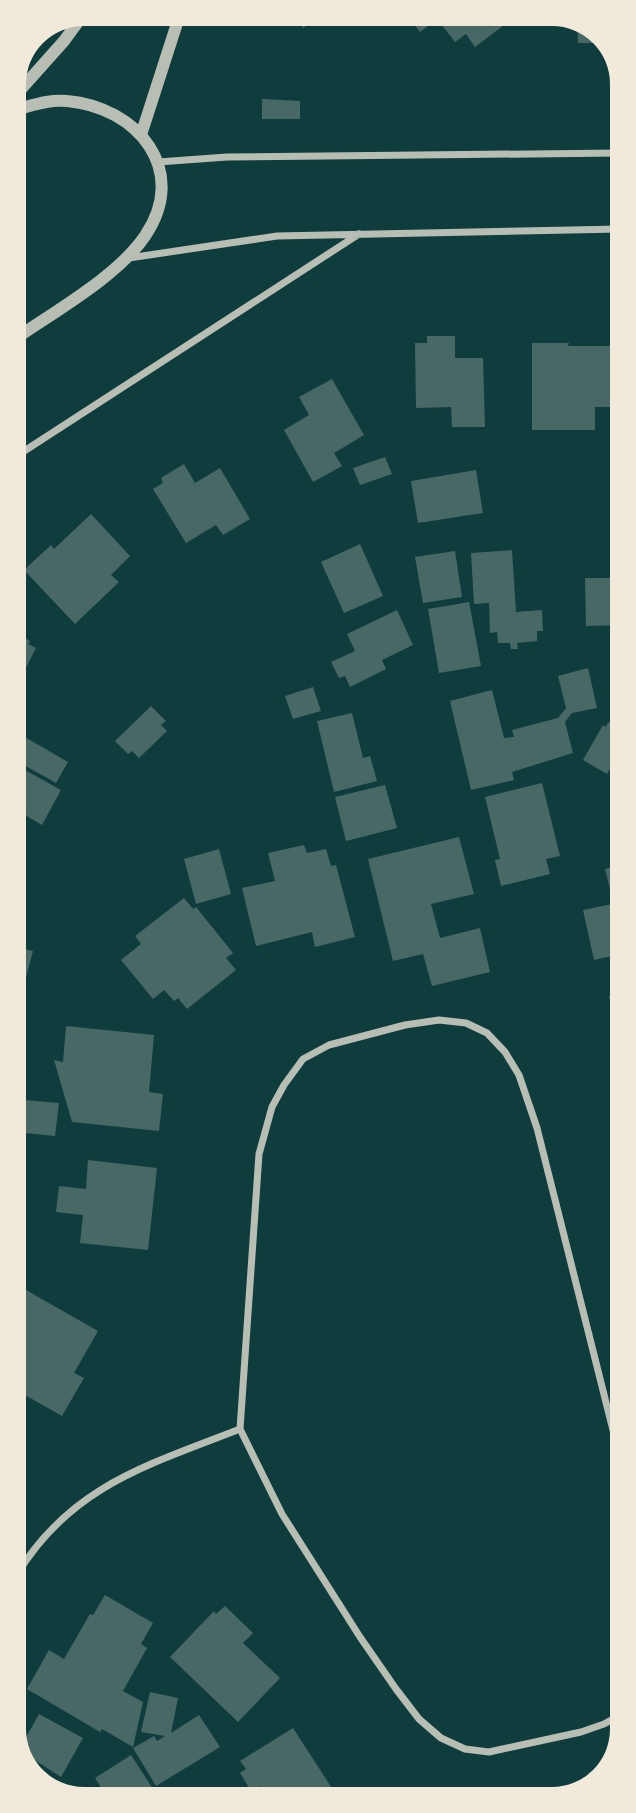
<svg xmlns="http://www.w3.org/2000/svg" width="636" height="1813" font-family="Figtree,sans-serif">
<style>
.building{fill:#486865}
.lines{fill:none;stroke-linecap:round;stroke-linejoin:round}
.minor{stroke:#b8beb3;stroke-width:7}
.tertiary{stroke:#b8beb3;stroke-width:12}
</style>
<rect width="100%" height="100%" fill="#0f3d3e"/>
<path class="building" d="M293 14H324L303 28Z
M406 14H515L516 16 475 47 466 34 455 42 437 19 420 32Z
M577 22 595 29 604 43H578Z
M262 99 300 101V119H262Z
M427 336H455V358H483L485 427H452L451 407 416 408 415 343H427Z
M532 343H569L568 346H618V407H595V430H532Z
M332 379 364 435 334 453 342 466 313 482 284 430 309 415 299 397Z
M385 457 392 474 360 485 353 468Z
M184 464 195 483 220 468 250 519 223 535 216 525 186 543 153 489 163 483 161 478Z
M476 470 483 513 418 523 411 481Z
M91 514 130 556 111 575 119 582 75 624 24 570 51 545 54 549Z
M360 544 383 596 344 613 321 562Z
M512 550 516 612 542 610 543 631H537V641L517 643 518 649H511L510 643H498L497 632 490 633 489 603 474 604 471 553Z
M455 551 462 597 423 603 415 557Z
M585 578H620V625L586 626Z
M469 602 481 666 439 673 428 609Z
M397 610 413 645 382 660 386 669 350 687 345 676 339 678 331 662 355 651 347 634Z
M15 632 30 641 28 644 36 648 15 689Z
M588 668 597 708 572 713 565 722 573 753 512 772 514 780 471 790 450 701 492 690 504 738 514 737 512 730 558 718 566 708 558 676Z
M313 687 321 711 293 719 285 696Z
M151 706 166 721 161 725 167 731 139 758 132 751 128 754 115 741Z
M352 713 363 758 370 756 377 781 334 792 317 721Z
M608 722 620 729 621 770 612 765 607 774 583 760 603 725 606 727Z
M23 736 68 762 56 783 15 760V750Z
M25 770 61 790 42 825 15 809V786Z
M542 783 560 856 546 859 550 874 501 886 495 860 500 859 485 797Z
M385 785 397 828 346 841 335 797Z
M459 837 474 894 431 904 440 938 480 928 490 972 432 986 423 954 393 961 368 859Z
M304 845 307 853 326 849 331 866 336 865 355 937 315 947 312 932 256 946 242 888 275 881 268 853Z
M219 849 231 894 196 904 184 859Z
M621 865V954L594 960 583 910 617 903 615 896 612 897 605 869Z
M184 898 193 909 196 907 233 953 226 958 236 970 187 1009 178 998 174 1001 164 990 153 999 121 960 141 944 135 936Z
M15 947 33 951 18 1007 15 1006Z
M621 993V1043L620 1044 609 996Z
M66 1026 154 1035 149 1092 163 1094 159 1131 72 1122 54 1060 63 1062Z
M16 1086 25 1087 24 1100 59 1103 55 1136 16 1132Z
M88 1160 157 1168 148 1250 80 1243 83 1215 56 1212 59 1186 86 1189Z
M19 1286 98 1331 74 1373 84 1378 62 1416 16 1390V1292Z
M105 1595 153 1623 141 1644 147 1648 123 1691 143 1702 133 1747 102 1729 100 1732 27 1689 49 1650 64 1659 90 1614 93 1615Z
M225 1606 253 1633 243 1643 280 1678 238 1722 170 1657 214 1611 216 1614Z
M150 1692 178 1698 171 1733 199 1715 220 1747 156 1786 133 1748 154 1736 157 1741 165 1736 141 1732Z
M39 1714 83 1738 61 1777 19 1750Z
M293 1728 337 1796 334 1798H262L266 1795 259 1786 251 1791 240 1773 246 1769 240 1761Z
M131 1755 153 1789 137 1799H108L95 1778Z
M25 1761 40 1770 36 1777 31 1770Z"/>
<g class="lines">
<path class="minor" d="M158 162 227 157 620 153
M129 258 277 236 620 229
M15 457 359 234
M622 1466 537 1128 519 1075 505 1052 487 1033 466 1023 439 1020 405 1025 329 1045 303 1059 284 1085 272 1107 259 1154 240 1429 282 1514 360 1637 396 1689 419 1719 441 1738 465 1749 489 1752 581 1732 604 1724 622 1714
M16 1576C70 1486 148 1465 240 1429"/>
<path class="tertiary" d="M14 97 64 41 83 15
M14 110C31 106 49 99 67 101 137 107 190 170 145 236 118 276 55 311 15 339
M141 135 180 14"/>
</g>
<path d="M0 0H636V1813H0ZM84 26H552A58 58 0 0 1 610 84V1729A58 58 0 0 1 552 1787H84A58 58 0 0 1 26 1729V84A58 58 0 0 1 84 26Z" fill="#f1e9da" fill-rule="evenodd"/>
</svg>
